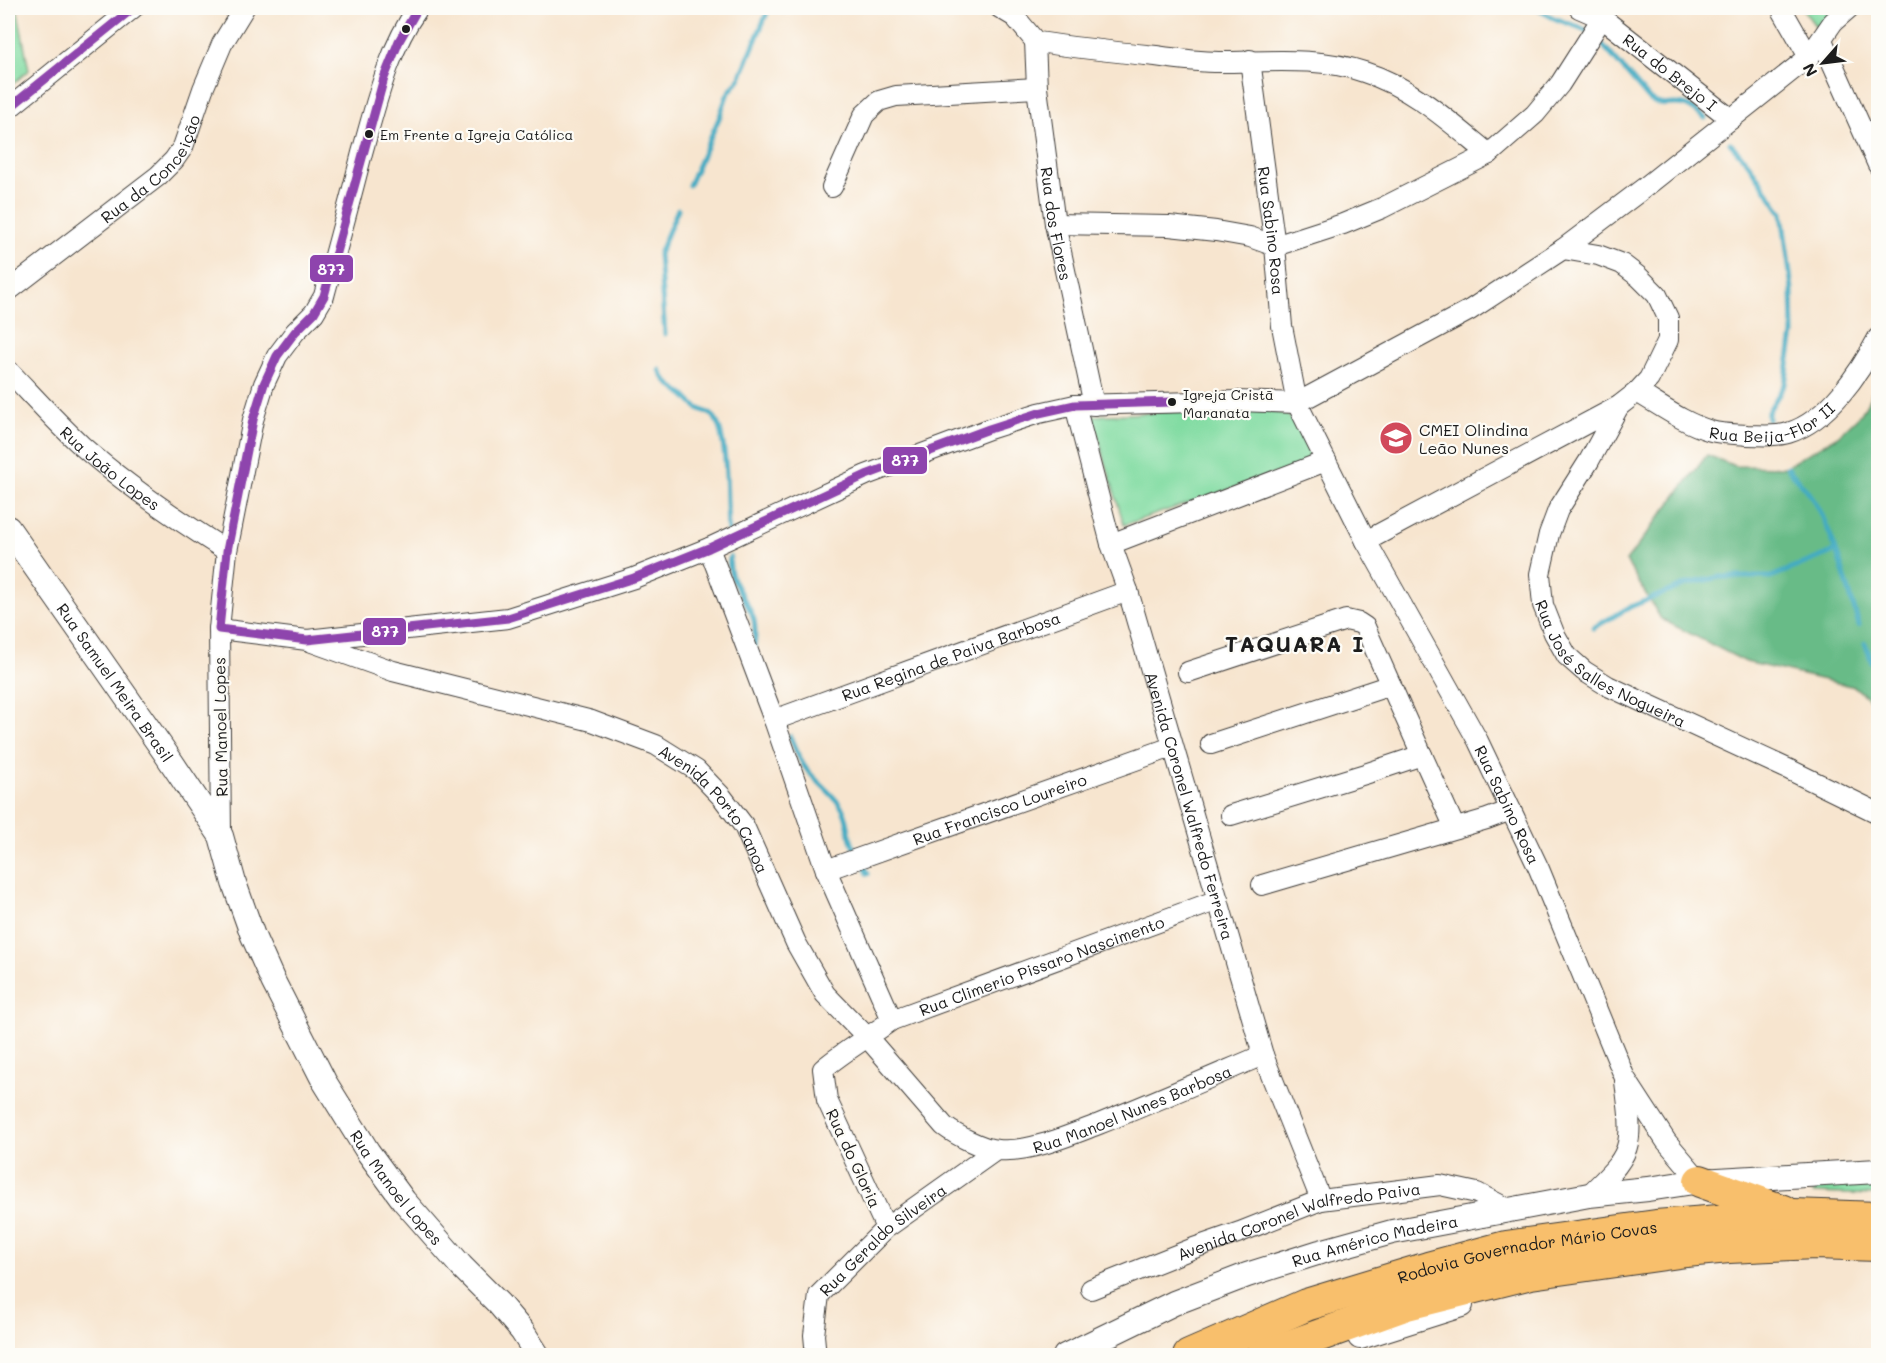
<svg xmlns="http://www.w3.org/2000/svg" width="1886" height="1363" font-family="Mali,sans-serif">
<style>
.green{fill:#80dba1;stroke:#4e7c5e;stroke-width:1.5}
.forest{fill:#68bb87;stroke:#426c52;stroke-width:1.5}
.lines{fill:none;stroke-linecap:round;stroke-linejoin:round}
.stream{stroke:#42abc2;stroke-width:5}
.minor-casing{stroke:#3d3a37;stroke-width:22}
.tertiary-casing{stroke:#3d3a37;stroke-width:26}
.primary-casing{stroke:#3d3a37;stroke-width:34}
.minor{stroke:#fff;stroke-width:20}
.tertiary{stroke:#fff;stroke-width:24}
.primary{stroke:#f8bf6c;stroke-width:32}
.bus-1-casing{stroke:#fdfcf7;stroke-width:14}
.bus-1{stroke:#8e44ad;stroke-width:9}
.bus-dot{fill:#1c1c1c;stroke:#fdfcf7;stroke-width:2}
.labels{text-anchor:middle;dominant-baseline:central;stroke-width:4.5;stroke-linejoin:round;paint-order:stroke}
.bus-label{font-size:14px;fill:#1c1c1c;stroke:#fdfcf7;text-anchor:start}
.street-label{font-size:16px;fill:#1c1c1c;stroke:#fdfcf7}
.poi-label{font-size:16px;fill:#1c1c1c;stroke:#fdfcf7;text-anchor:start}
.district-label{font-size:22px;font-weight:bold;letter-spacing:1.5px;fill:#1c1c1c;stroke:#fdfcf7}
.line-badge{stroke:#fdfcf7;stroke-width:2}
.badge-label{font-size:16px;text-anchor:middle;font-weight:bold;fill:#fff}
</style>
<rect width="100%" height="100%" fill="#fdfcf7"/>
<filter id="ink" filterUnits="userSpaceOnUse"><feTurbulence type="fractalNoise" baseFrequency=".0167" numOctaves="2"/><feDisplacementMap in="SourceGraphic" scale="12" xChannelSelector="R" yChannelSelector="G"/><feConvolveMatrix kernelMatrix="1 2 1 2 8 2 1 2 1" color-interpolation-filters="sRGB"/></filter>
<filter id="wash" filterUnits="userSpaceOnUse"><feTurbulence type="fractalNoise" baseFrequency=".008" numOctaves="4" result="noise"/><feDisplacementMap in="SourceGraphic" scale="24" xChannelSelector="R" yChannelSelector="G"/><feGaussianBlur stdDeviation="1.35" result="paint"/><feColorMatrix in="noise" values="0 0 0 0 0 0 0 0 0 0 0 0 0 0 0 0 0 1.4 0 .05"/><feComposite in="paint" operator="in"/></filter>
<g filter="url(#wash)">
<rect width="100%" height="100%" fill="#f7e5cf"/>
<path class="green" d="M17 8 29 70 8 88V9Z
M1802 8H1843L1816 27Z
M1263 409 1287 415 1304 432 1312 449 1304 464 1124 525 1092 416 1199 410Z
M1878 1176V1195L1813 1193V1181Z"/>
<path class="forest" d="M1878 382V707L1855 687 1746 662 1661 619 1626 561 1707 455 1735 466 1785 467 1838 436 1861 414Z"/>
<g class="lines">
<path class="stream" d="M1538 8C1553 22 1572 22 1589 32
M1595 36 1650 100C1666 109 1669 101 1684 105 1692 107 1698 113 1705 118
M1730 143 1748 163 1782 213 1792 289 1793 334 1785 384 1768 412V419
M689 185 720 116 727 95 740 78 769 8
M665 334 659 254 678 209
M660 370C665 384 674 387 685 396 689 400 693 405 698 408 703 411 711 413 714 417 729 437 726 505 728 531
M1787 467C1798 481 1812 494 1820 511 1837 547 1848 587 1859 625
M730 557C726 582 748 598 754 620 756 629 755 640 754 650
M1593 628 1630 607 1687 584 1720 577H1771L1835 551
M1865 643 1872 662 1878 668
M790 736C795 748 799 760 807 770 817 782 831 792 840 805 850 817 847 836 855 850
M863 861 868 874"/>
</g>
</g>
<g filter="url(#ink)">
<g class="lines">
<defs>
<g id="minor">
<path d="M1000 8 1015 17 1035 41 1038 42C1077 48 1116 52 1156 56 1177 59 1198 62 1219 62 1269 62 1316 56 1364 72 1412 87 1451 123 1489 154"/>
<path id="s1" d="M1579 8 1602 18 1731 119"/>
<path d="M1781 8 1809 57"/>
<path d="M1822 40 1878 165"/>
<path id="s2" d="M1035 41 1037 88 1055 224 1094 405"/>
<path id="s3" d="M1250 60 1275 246 1282 326 1297 403 1366 541 1478 741 1539 869 1625 1078 1666 1141 1700 1181"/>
<path d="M8 109 133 8"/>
<path d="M832 187 864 115 879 101 896 96 1037 88"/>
<path d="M1055 224 1169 226 1216 231 1250 237 1275 246 1343 224 1382 208 1489 154 1535 114 1560 84 1602 18"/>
<path id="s4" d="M8 291 158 176 174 160 183 147 203 89 222 44 244 8"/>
<path id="s5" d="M8 370C32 395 56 422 82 446 127 486 176 519 227 551"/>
<path id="s6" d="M1637 392C1661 406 1684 423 1711 431 1722 434 1735 434 1747 435 1761 435 1775 437 1788 433 1828 421 1860 372 1878 338"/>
<path id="s7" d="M1075 405 1111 544 1128 591 1263 1055 1321 1200"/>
<path id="s8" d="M1619 406 1589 461 1558 510 1549 534 1540 574 1543 605 1554 633 1567 656 1584 671 1608 686 1790 770 1878 813"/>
<path d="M1366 541 1619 406 1637 392 1649 379 1668 340V318L1657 295 1639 277 1622 264 1598 255 1563 249"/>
<path d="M1111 544 1326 461"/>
<path d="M709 548 774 720 826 870 892 1020"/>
<path d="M219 629 307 640 508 618 634 578 709 548 866 475 989 429 1039 413 1075 405 1238 401 1297 403 1470 310 1563 249 1644 188 1809 57 1833 22 1849 8"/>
<path id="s9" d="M312 642 393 671 592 721 656 745 696 770 722 797 744 826 796 943 825 994 868 1038 944 1126C956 1135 982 1149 998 1150 1029 1153 1070 1135 1099 1124 1154 1102 1209 1078 1263 1055"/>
<path d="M1188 672 1346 620 1359 623 1365 627 1422 755"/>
<path id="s10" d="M774 720 1128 591"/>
<path d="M1211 744 1391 685"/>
<path d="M1231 815 1365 774 1422 755 1455 828"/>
<path d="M221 836 219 629 227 551 253 420 264 384 277 356 295 332 314 313 324 296C337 248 350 201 362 153 376 104 388 50 418 8"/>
<path id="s11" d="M826 870 1172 747"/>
<path d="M1262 885 1487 819 1511 810"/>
<path d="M1589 1195C1603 1180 1624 1164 1628 1143 1632 1124 1627 1100 1625 1081"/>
<path id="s12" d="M886 1228 827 1100 823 1069C844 1051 869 1037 892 1020L1218 900"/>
<path id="s13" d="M1091 1289 1194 1248 1240 1232 1321 1200 1440 1185 1477 1193 1510 1210"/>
<path id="s14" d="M816 1356 814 1335 819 1295 886 1228 996 1150"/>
</g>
<g id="tertiary">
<path id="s15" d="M8 528 164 751 221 836 234 883 253 936 273 981 324 1081 368 1152 404 1201 461 1266 499 1304 522 1331 538 1356"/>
<path d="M1360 1337 1461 1305"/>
<path id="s16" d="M1065 1356 1174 1303 1247 1275 1320 1252 1392 1232 1589 1195 1648 1189 1700 1181 1878 1171"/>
</g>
<g id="primary">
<path d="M1700 1181 1783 1211"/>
<path id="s17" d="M1189 1356 1306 1305 1428 1268 1506 1247 1656 1226 1793 1215 1878 1218"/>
<path d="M1262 1356 1407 1304 1531 1273 1686 1251 1729 1247 1815 1243 1878 1245"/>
</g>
</defs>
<use href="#minor" class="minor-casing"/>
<use href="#tertiary" class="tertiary-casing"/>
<use href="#primary" class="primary-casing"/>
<use href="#minor" class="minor"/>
<use href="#tertiary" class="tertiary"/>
<use href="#primary" class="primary"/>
<defs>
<path id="bus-1" d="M418 8 399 41 384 78 324 296 314 313 295 332 277 356 264 384 253 420 227 551 219 629 307 640 508 618 634 578 709 548 866 475 989 429 1039 413 1075 405 1172 402
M8 109 133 8"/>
</defs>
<use href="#bus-1" class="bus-1-casing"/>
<use href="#bus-1" class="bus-1"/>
</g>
</g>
<defs>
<symbol id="school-disc" viewBox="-11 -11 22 22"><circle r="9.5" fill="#d1495b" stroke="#fdfcf7"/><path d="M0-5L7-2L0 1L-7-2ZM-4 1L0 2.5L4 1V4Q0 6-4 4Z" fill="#fff"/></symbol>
</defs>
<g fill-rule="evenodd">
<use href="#school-disc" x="1377" y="419" width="38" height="38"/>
</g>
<g class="bus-dot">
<circle cx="406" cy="29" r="5"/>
<circle cx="369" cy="134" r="5"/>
<circle cx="1172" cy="402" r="5"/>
</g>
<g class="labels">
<g class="bus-label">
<text x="380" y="134">Em Frente a Igreja Católica</text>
<text x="1183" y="394">Igreja Cristã<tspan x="1183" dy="18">Maranata</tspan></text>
</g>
<g class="street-label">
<text stroke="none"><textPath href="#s1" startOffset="112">Rua do Brejo I</textPath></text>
<text stroke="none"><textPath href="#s4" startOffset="190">Rua da Conceição</textPath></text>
<text stroke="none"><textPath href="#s2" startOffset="184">Rua dos Flores</textPath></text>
<text stroke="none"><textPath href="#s3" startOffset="172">Rua Sabino Rosa</textPath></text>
<text stroke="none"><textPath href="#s6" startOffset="148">Rua Beija-Flor II</textPath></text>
<text stroke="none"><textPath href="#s5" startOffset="142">Rua João Lopes</textPath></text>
<text stroke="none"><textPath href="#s10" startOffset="188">Rua Regina de Paiva Barbosa</textPath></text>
<text stroke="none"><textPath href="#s8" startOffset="312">Rua José Salles Nogueira</textPath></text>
<text stroke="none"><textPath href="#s15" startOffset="188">Rua Samuel Meira Brasil</textPath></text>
<text transform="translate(220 727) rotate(-91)">Rua Manoel Lopes</text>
<text stroke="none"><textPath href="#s3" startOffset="800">Rua Sabino Rosa</textPath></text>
<text stroke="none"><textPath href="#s7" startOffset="417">Avenida Coronel Walfredo Ferreira</textPath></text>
<text stroke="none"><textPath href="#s11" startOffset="184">Rua Francisco Loureiro</textPath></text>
<text stroke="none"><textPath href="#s9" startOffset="448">Avenida Porto Canoa</textPath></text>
<text stroke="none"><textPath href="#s12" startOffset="416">Rua Climerio Pissaro Nascimento</textPath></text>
<text stroke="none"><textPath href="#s9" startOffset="1046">Rua Manoel Nunes Barbosa</textPath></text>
<text transform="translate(854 1158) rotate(65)">Rua do Gloria</text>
<text stroke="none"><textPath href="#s15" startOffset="770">Rua Manoel Lopes</textPath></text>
<text stroke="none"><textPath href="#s13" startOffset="220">Avenida Coronel Walfredo Paiva</textPath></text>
<text stroke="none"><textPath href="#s14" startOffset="146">Rua Geraldo Silveira</textPath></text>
<text stroke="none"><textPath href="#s16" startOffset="332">Rua Américo Madeira</textPath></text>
<text stroke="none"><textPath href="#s17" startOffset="356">Rodovia Governador Mário Covas</textPath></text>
</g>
<g class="poi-label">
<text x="1419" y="429">CMEI Olindina<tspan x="1419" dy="18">Leão Nunes</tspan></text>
</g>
<g class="district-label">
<text x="1295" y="643">TAQUARA I</text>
</g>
</g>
<g class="line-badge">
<rect x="309" y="254" width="45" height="29" rx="6" fill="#8e44ad"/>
<rect x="882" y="446" width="46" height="29" rx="6" fill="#8e44ad"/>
<rect x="362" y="617" width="45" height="29" rx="6" fill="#8e44ad"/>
</g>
<g class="badge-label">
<text x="331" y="275">877</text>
<text x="905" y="466">877</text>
<text x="385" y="637">877</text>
</g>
<rect width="1886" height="1363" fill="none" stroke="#fdfcf7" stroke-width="30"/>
<g transform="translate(1823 63) rotate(242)" stroke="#fdfcf7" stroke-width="4.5" paint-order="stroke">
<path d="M0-4.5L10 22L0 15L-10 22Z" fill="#1c1c1c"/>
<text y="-9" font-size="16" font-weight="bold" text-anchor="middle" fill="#1c1c1c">N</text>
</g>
</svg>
